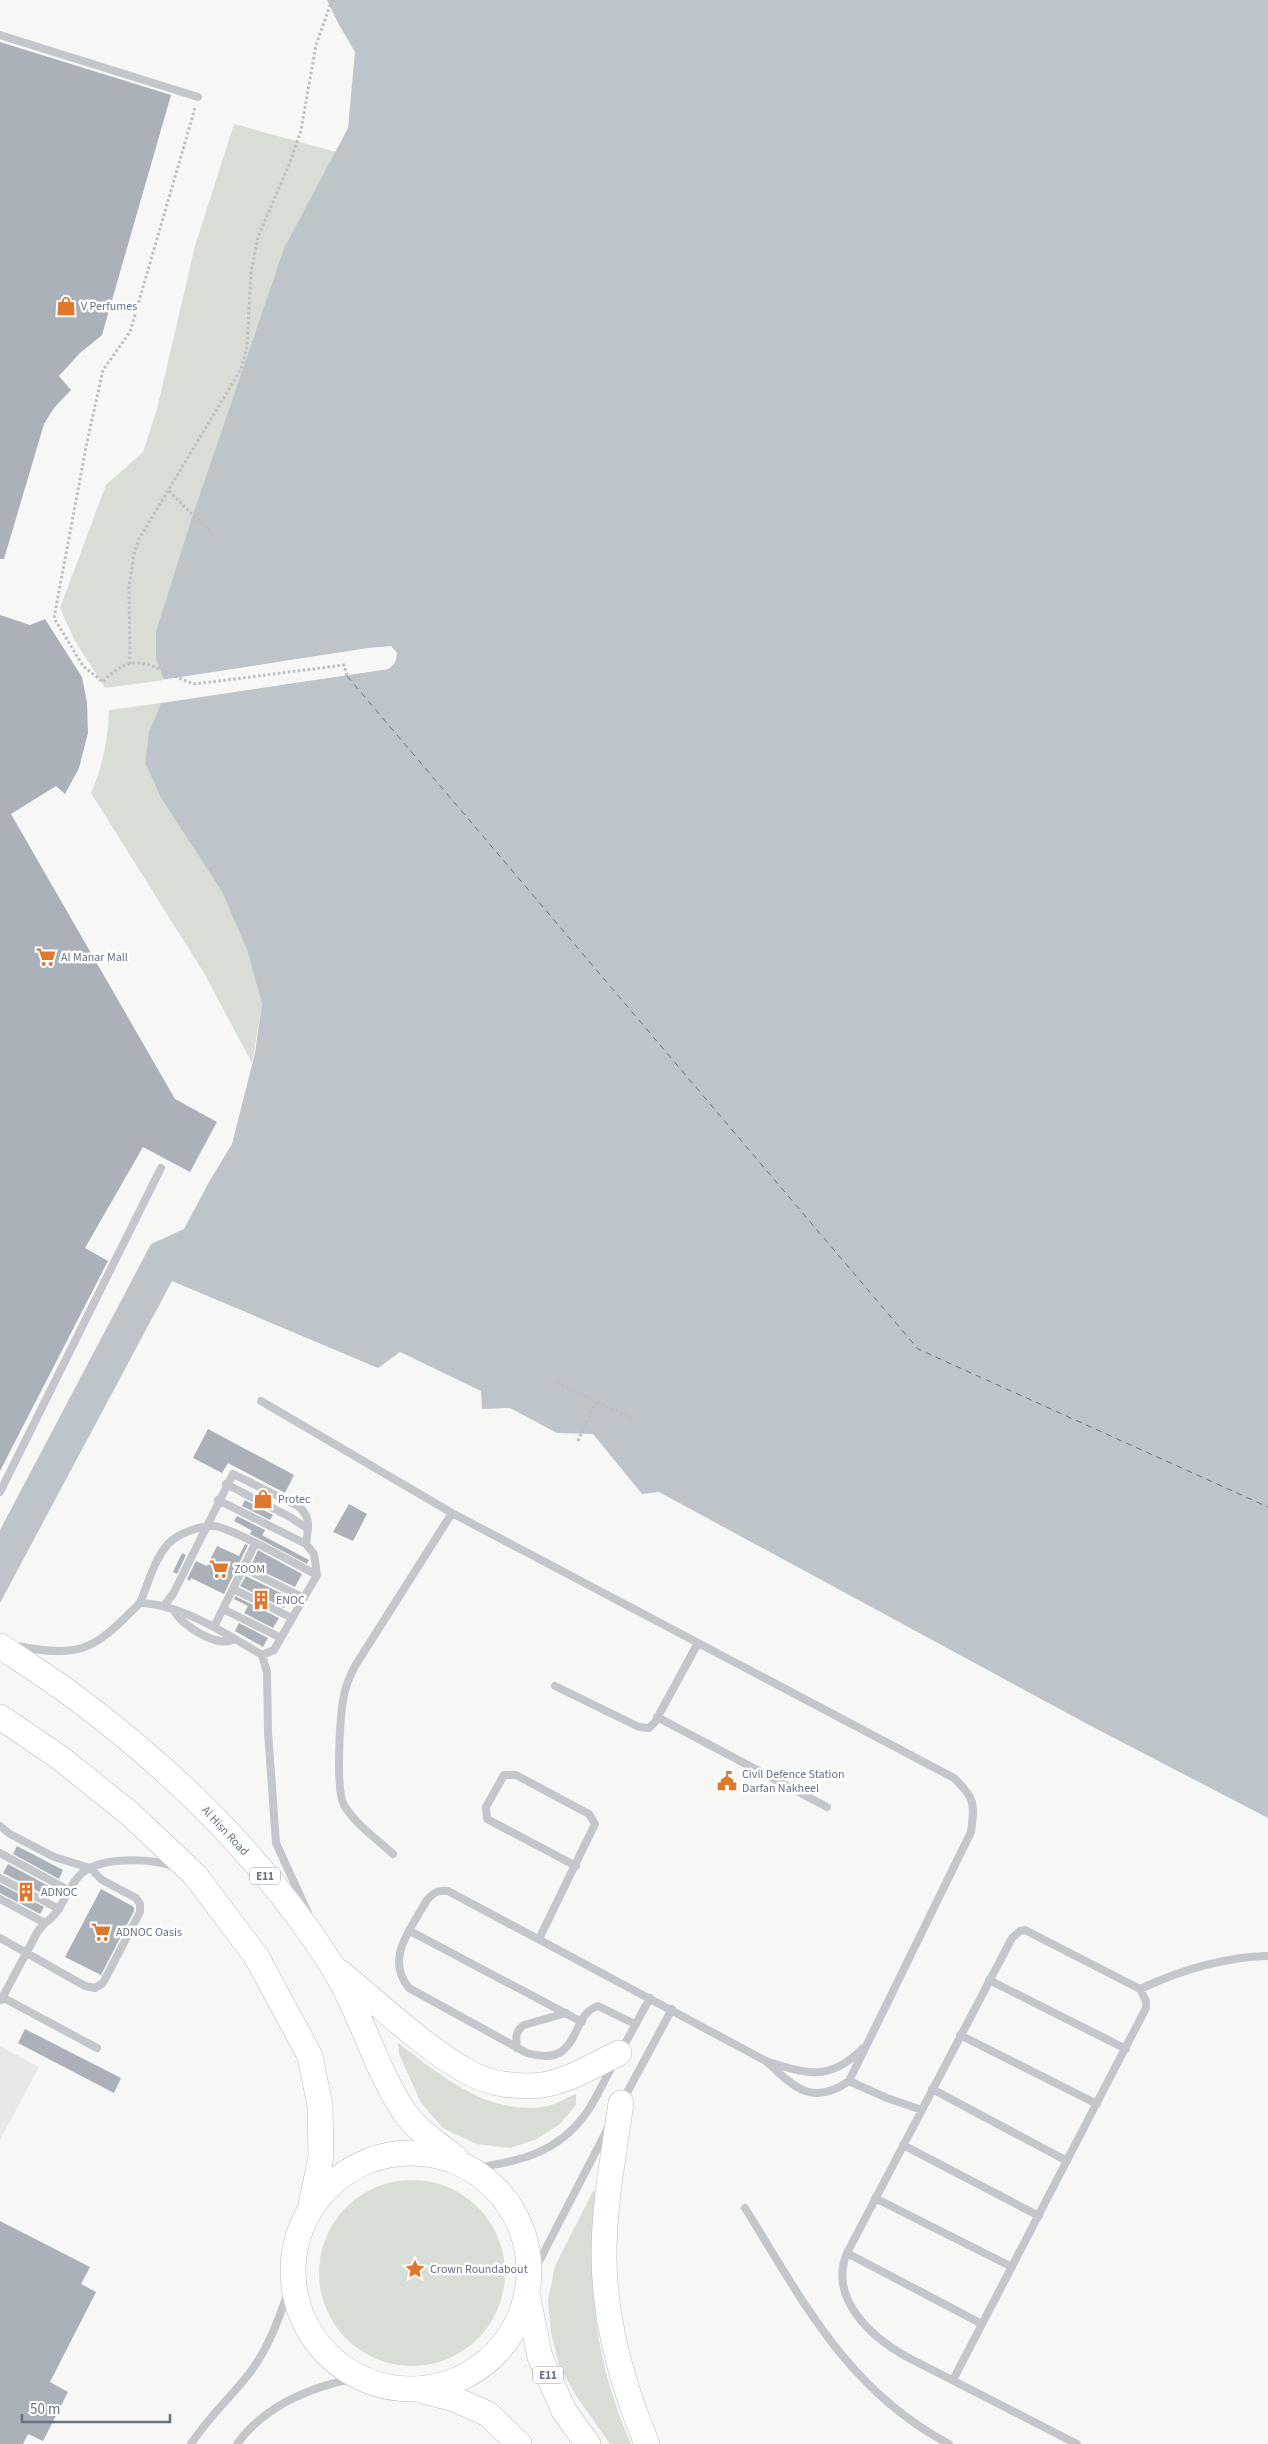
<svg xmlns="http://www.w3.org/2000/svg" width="1268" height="2444" font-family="'Source Sans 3',sans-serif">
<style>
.built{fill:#e8e8e8}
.green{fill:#d8ded6}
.water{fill:#bdc5cb}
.pier{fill:#f7f8f5}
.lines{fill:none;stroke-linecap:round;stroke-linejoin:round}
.ferry{stroke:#637381;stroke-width:1;stroke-dasharray:6 5;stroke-linecap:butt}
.building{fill:#abb1b9}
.primary-casing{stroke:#b6b9be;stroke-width:26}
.path{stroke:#bdbec1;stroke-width:3;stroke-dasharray:2.5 2.5;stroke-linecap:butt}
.service{stroke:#c3c6ca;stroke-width:8}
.primary{stroke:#fff;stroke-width:25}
.labels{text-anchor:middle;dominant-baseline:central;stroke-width:5;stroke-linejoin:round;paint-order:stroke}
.shield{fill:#fff;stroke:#959caa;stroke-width:1}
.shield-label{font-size:11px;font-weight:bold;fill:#677285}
.poi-label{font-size:12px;fill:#677285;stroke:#fff;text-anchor:start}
.street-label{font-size:12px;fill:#677285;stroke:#fff}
</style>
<rect width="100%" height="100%" fill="#f7f8f5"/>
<path class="built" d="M0 2046 39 2067 0 2140Z"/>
<path class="green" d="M234 124 336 152 284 248 191 520 156 631V660L164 680 105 688 75 641 60 608 106 485 143 452 157 409 195 246Z
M161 703 149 732 145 763 161 798 222 892 247 950 262 1004 252 1063 204 973 91 793C103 765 108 739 109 710Z
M398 2043C442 2076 489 2117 548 2106 557 2104 567 2097 576 2094V2105L560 2124 537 2139 510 2148 476 2144 443 2128 421 2103 399 2054Z
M319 2273a93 93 0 1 1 186 0a93 93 0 1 1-186 0Z
M593 2191 600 2193C586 2285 594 2359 631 2444H610L577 2397 560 2368 551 2333 548 2300 555 2266Z"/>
<path class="water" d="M327 0H1268V1818L1091 1726 659 1492 642 1494 593 1434 557 1433 510 1408 482 1409 481 1391 400 1352 378 1368 172 1281 0 1603V1530L151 1244 184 1229 209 1182 232 1144 255 1053 262 1004 247 950 222 892 161 798 145 763 149 732 161 703 388 669 395 662 397 653 391 647 369 648 164 680 156 660V631L191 520 284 248 348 128 355 52 338 23Z"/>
<path class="pier" d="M391 646 397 653 395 663 388 669 158 703 160 700 387 667 393 661 394 654 390 649 370 650 164 682 161 680 369 648Z"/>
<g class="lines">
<path class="ferry" d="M347 676 918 1349 1268 1507"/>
</g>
<path class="building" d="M0 42 171 95 102 335 80 353 59 376 71 390 54 408 44 424 4 559H0Z
M0 615 30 625 45 619 82 677 87 702 88 733 79 768 65 794 56 786 11 814 175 1099 217 1122 190 1172 143 1147 85 1248 108 1261 0 1471Z
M208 1429 294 1475 285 1493 228 1463 222 1473 193 1458Z
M245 1500 273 1515 270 1520 242 1506Z
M349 1504 367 1514 353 1541 333 1532Z
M237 1516 265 1530 262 1536 234 1521Z
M252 1530 309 1560 307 1564 250 1534Z
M245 1544 248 1545 224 1594 191 1578 190 1581 187 1579 196 1561 207 1566 217 1546 239 1556Z
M258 1550 302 1574 295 1587 251 1566Z
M182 1553 186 1555 177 1574 173 1572Z
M246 1576 289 1597 284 1608 240 1586Z
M235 1596 279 1618 273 1628 244 1613 248 1606 234 1599Z
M239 1623 268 1638 263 1647 235 1631Z
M17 1846 63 1870 59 1879 13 1854Z
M8 1864 54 1889 49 1897 3 1873Z
M0 1884 44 1907 40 1914 0 1893Z
M101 1889 134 1907V1911L101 1975 65 1957Z
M25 2029 121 2078 114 2093 18 2043Z
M0 2221 90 2267 81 2284 96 2292 50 2382 68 2392 43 2441 28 2434 23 2444H0Z"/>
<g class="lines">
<defs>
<path id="primary" d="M0 1646C24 1662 49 1678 72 1695 172 1769 264 1859 331 1964 361 2011 374 2067 405 2113 418 2131 439 2145 456 2158
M0 1717 59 1757 129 1813 195 1875 256 1956 310 2056 320 2106 321 2157 311 2205
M338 1971C378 2003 423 2047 468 2072 489 2084 518 2088 542 2085 569 2081 596 2064 619 2053
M621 2103C614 2153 604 2204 604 2255 604 2320 622 2384 647 2444
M293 2271a118 118 0 1 1 236 0a118 118 0 1 1-236 0Z
M528 2298 540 2357 564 2411 588 2444
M423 2391 454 2399 488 2414 519 2444"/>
</defs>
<use href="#primary" class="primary-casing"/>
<path class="path" d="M195 108 130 332 103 370 87 442 54 618 83 666 103 682C137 644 158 673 195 684L344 665 347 676
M169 491 215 537
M130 664 129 587 134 554 139 539 241 369 247 347 251 272 258 237 289 165 301 130 316 45 332 0
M557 1382 635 1420
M578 1441 596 1401"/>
<path class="service" d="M0 35 198 97
M261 1401 452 1513 954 1778C975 1798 975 1804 971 1832L849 2081C812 2107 794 2087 766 2061
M226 1484 290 1517 308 1529
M0 1492 161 1168
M218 1500 306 1544
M243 1568 304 1598
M233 1589 292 1618
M140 1603C148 1584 154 1560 168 1544 177 1534 199 1526 213 1526 229 1526 297 1565 317 1575L274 1650 262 1655
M164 1606 173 1594 233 1474 298 1506C312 1517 308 1528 306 1544L314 1554 317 1575
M223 1609 281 1638
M174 1610C180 1625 219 1649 234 1639
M214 1627 255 1544
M17 1646C37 1650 62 1654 82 1648 105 1641 123 1619 140 1603 181 1604 227 1634 262 1655L267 1672 268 1732 276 1843 308 1913
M555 1686 639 1727 649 1728 655 1722 698 1643
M657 1717 827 1807
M0 1826 10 1834 54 1857 90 1868 102 1880 136 1898 140 1904V1912L103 1983 95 1988 85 1986 0 1938
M0 1853 70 1891
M393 1854C377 1839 355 1824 344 1805 335 1789 340 1710 345 1691 347 1682 351 1674 355 1666L452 1513
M0 1878 59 1909
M0 1899 45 1923C63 1911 65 1891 79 1876 96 1856 150 1858 172 1866
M410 1931 582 2022
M539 1939 595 1824 589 1814 516 1775H504L486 1807 487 1819 576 1866
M989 1980 1126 2049
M1140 1989C1181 1970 1223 1957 1268 1956
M2 1997 97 2048
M1 2000 38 1931 45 1923
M635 2024 598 2006C568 2015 583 2069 527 2053L409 1988C384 1959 412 1927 427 1900 434 1892 439 1890 448 1891L766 2061C806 2074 829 2082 862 2049
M960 2035 1097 2104
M517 2048C516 2038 515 2031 524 2025L566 2013
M621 2051 650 1998
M849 2081 887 2098 922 2110
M932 2089 1067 2161
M623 2100 672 2009
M903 2145 1039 2216
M470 2169C517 2162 558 2154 587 2112 597 2098 604 2080 613 2065
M875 2198 1012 2267
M745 2208C803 2301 847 2390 949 2444
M847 2253 982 2324
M532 2275 608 2128
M953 2380 1146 2008V2001L1140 1989 1025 1930 1020 1931 1012 1938 847 2253C828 2298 871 2337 907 2357L1077 2444
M191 2444C207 2419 230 2398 248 2375 270 2347 281 2313 292 2280
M237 2444C265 2405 310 2387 356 2378"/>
<use href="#primary" class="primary"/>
</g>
<defs>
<symbol id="shop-bare" viewBox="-9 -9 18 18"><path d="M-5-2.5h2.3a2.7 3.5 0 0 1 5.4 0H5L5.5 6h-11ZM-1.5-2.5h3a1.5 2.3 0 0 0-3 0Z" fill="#df782d" stroke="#fff" stroke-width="2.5" paint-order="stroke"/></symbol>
<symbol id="supermarket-bare" viewBox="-9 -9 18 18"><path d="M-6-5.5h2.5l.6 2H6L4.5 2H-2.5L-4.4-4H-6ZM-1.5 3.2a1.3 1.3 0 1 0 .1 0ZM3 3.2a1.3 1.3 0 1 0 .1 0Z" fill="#df782d" stroke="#fff" stroke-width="2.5" paint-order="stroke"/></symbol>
<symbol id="building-bare" viewBox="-9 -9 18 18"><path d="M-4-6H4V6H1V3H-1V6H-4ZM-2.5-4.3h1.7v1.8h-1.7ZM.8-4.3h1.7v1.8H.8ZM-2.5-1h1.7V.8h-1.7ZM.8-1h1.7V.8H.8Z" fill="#df782d" stroke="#fff" stroke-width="2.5" paint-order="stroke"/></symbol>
<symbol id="civic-bare" viewBox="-9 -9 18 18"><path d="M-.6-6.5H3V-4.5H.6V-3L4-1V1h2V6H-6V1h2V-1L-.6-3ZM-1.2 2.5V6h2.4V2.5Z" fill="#df782d" stroke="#fff" stroke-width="2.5" paint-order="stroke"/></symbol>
<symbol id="sight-bare" viewBox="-9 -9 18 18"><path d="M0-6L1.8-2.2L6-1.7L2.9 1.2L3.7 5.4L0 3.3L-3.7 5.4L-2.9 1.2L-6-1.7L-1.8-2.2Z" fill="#df782d" stroke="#fff" stroke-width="2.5" paint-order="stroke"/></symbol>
</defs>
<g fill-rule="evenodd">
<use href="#shop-bare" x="52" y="292" width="28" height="28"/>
<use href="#supermarket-bare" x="32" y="943" width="28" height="28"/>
<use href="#shop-bare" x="249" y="1485" width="28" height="28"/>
<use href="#supermarket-bare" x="205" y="1555" width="28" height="28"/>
<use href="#building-bare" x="247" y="1586" width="28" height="28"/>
<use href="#civic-bare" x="713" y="1767" width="28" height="28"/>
<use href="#building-bare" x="12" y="1878" width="28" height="28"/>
<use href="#supermarket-bare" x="87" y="1918" width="28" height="28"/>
<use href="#sight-bare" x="401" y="2255" width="28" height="28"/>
</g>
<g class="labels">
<g class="shield">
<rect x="250" y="1867.5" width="30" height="17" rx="4"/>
<rect x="533" y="2366.5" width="30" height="17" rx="4"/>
</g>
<g class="shield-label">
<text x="265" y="1876">E11</text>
<text x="548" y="2375">E11</text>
</g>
<g class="poi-label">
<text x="81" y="306">V Perfumes</text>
<text x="61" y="957">Al Manar Mall</text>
<text x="278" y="1499">Protec</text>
<text x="234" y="1569">ZOOM</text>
<text x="276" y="1600">ENOC</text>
<text x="742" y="1774">Civil Defence Station<tspan x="742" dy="14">Darfan Nakheel</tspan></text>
<text x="41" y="1892">ADNOC</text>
<text x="116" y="1932">ADNOC Oasis</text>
<text x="430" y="2269">Crown Roundabout</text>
</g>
<g class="street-label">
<text transform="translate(225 1831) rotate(47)">Al Hisn Road</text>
</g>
</g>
<path d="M22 2414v8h148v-8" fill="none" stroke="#677285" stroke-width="2.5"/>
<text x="30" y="2414" font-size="15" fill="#677285" stroke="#ffffff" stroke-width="4" paint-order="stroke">50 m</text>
</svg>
